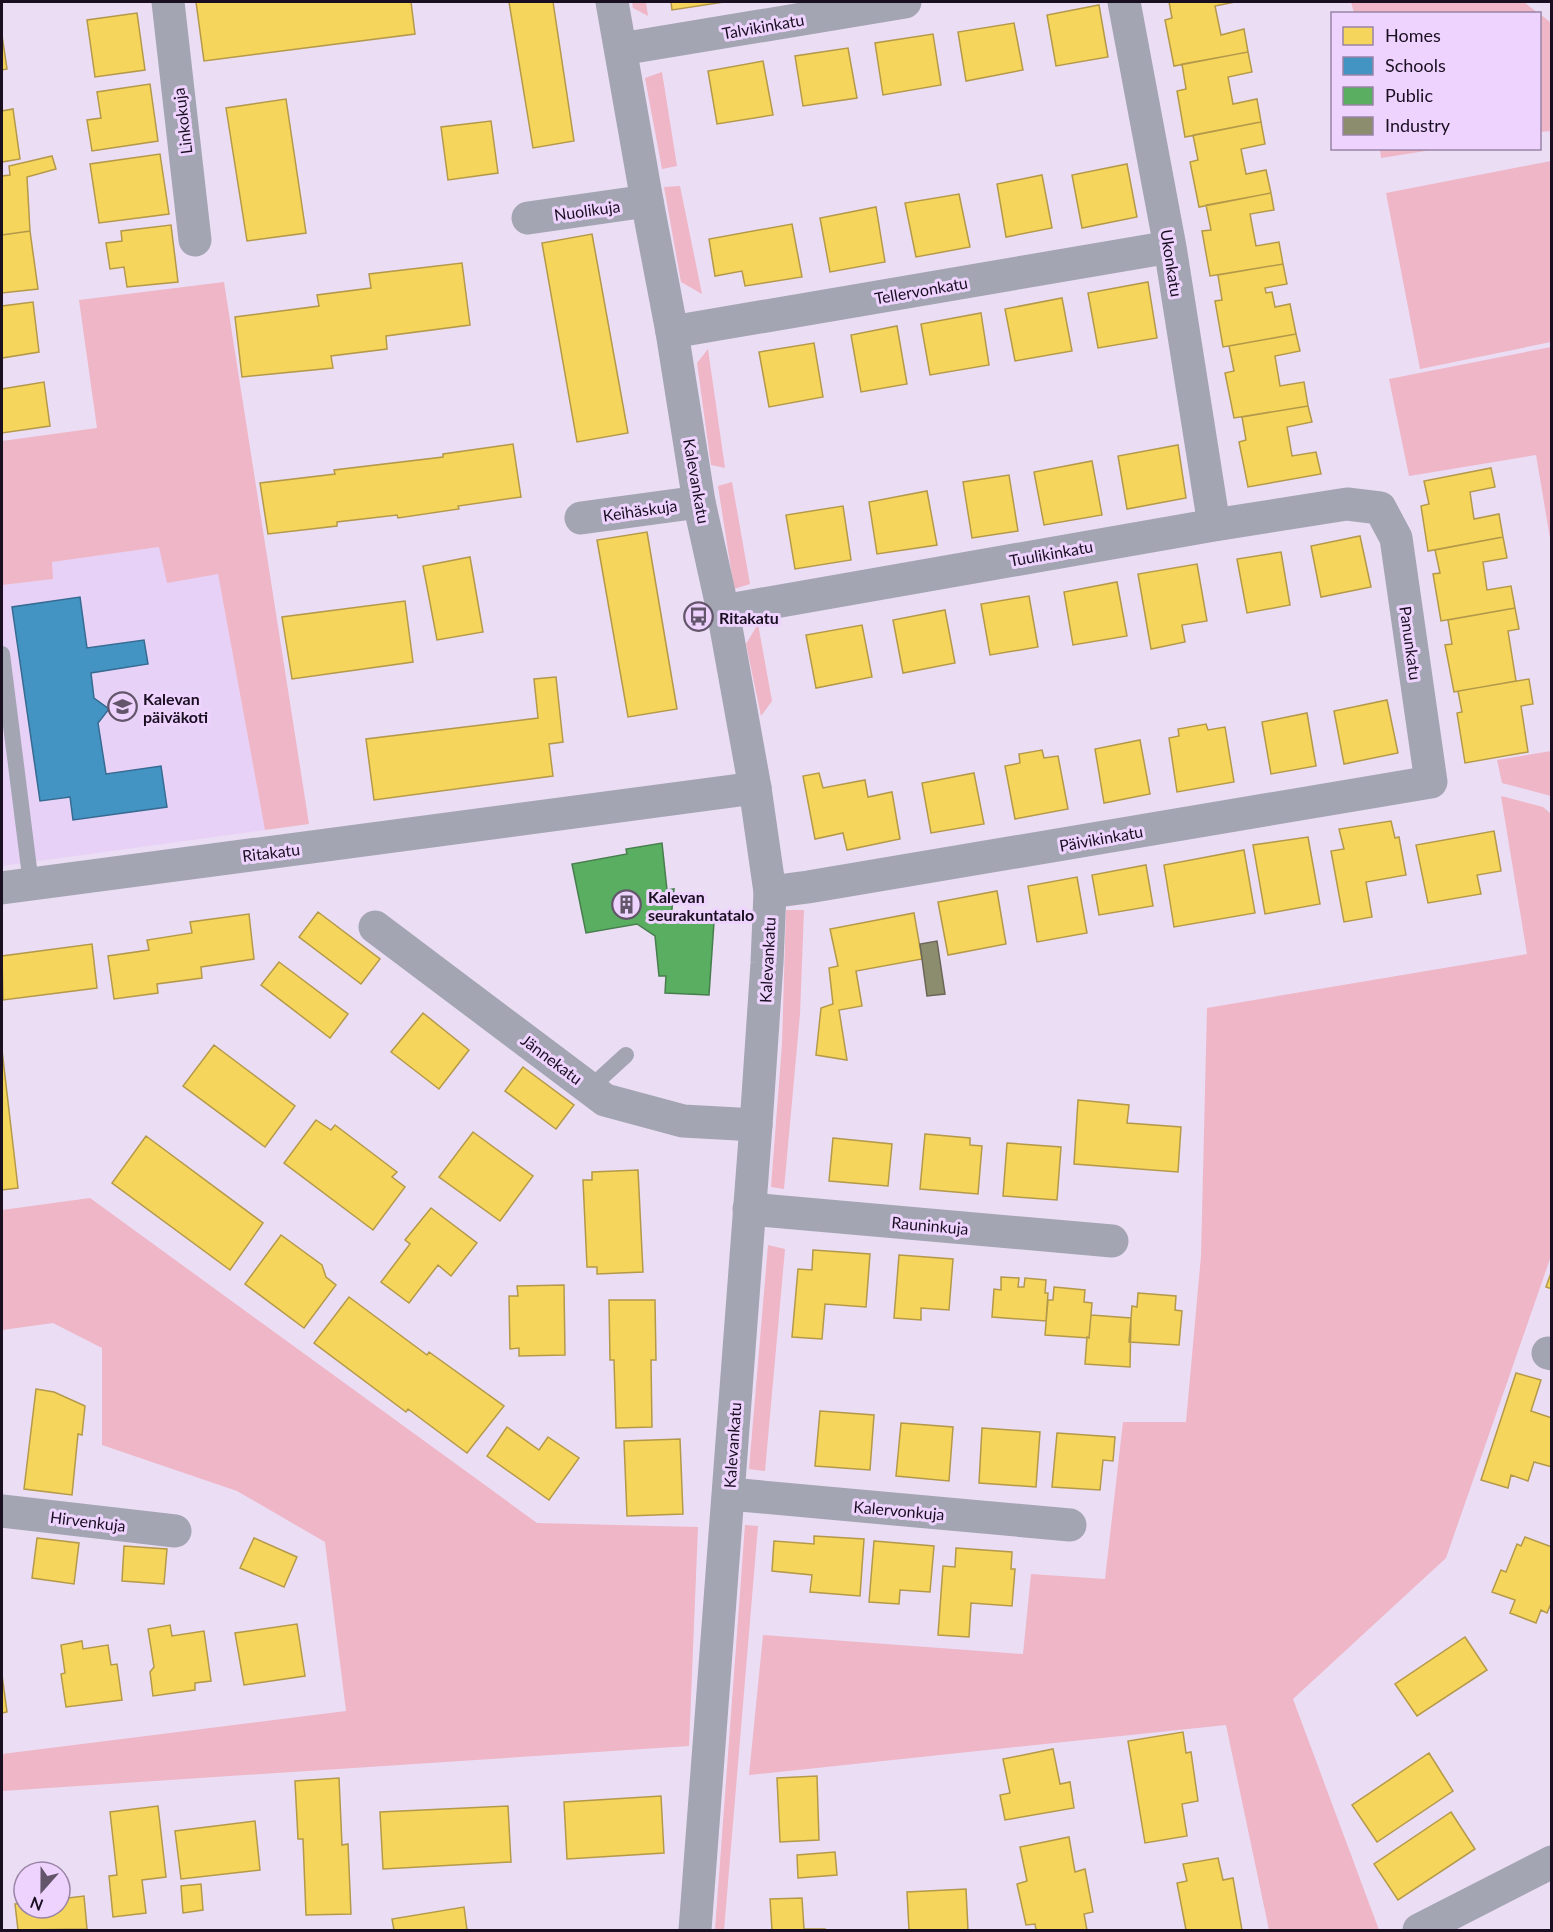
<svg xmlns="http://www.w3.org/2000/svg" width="1553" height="1932" font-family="Lato,sans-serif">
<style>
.built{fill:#e8d1f6}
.green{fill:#eeb6c6}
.homes{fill:#f6d55c;stroke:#b4994a;stroke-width:1.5}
.schools{fill:#4393c3;stroke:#376b92;stroke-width:1.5}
.public{fill:#5aae61;stroke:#477e4e;stroke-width:1.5}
.industry{fill:#8c8c6e;stroke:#6a6657;stroke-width:1.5}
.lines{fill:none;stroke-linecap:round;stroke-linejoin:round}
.service{stroke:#a3a5b3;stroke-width:16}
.minor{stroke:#a3a5b3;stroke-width:33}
.tertiary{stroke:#a3a5b3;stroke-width:33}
.labels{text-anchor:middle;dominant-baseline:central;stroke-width:6;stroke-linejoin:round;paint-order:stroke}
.street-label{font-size:16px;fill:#1a0e21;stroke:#eed3fe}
.poi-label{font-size:16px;font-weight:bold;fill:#1a0e21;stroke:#eed3fe;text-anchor:start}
</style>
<rect width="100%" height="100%" fill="#ebddf4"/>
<path class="built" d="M159 547 218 574 265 830 2 866V585L53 579 51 562Z"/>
<path class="green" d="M632 2H646L648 16 633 8Z
M1351 2H1524L1539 14 1354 13Z
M1540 14 1550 22 1552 34 1551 131 1540 132Z
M662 72 677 166 662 169 645 78Z
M1380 148H1438V149L1381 158Z
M1551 161V342L1420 369 1386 193Z
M680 186 702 294 681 282 664 187Z
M224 282 309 824 265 830 218 574 167 583 159 547 52 562 53 579 2 585V441L97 428 79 300Z
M1551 347H1552L1551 544 1536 455 1409 476 1389 379Z
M708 349 725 468 711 465 697 363Z
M732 482 750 584 734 589 718 486Z
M758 624 772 701 761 716 746 644Z
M1551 751V796L1502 783 1497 760Z
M1501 796 1543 807 1551 814V1256L1446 1558 1293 1699 1379 1930H1269L1226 1725 749 1775 763 1635 1023 1654 1031 1574 1105 1579 1123 1422H1186L1201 1256 1207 1008 1527 954Z
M786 910H804L800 1014 784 1189 771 1187 782 1044Z
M90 1198 537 1523 698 1527 689 1746 2 1791V1754L346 1711 325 1542 237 1491 102 1445V1348L53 1323 2 1330V1210Z
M768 1245 785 1249 765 1471 749 1469Z
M745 1525 758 1526 724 1930H715Z"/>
<path class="homes" d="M196 2H411L415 34 204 61Z
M509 2H553L574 141 533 148Z
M671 2H724L672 10Z
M1169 2H1235L1215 6 1221 35 1244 29 1248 52 1174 66 1165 20 1172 18Z
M1099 5 1108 57 1056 66 1047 15Z
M137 13 145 70 95 77 87 20Z
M1014 23 1023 70 966 81 958 32Z
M933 34 941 85 883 95 875 43Z
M2 35 7 69 2 70Z
M848 48 857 98 803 106 795 56Z
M1248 52 1252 72 1228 77 1233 104 1257 99 1261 122 1185 137 1177 91 1186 89 1182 64Z
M763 61 773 115 717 124 708 71Z
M150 84 158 141 92 151 87 120 101 118 97 92Z
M286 99 306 233 247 241 226 108Z
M13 109 20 159 2 162V111Z
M491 121 498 173 448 180 441 127Z
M1261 122 1265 144 1241 149 1246 174 1266 170 1271 193 1199 207 1190 162 1198 160 1193 135Z
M160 154 169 214 99 223 90 164Z
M52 156 56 169 27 177 30 231 2 235V176L10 175 9 166Z
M1127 164 1137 217 1082 228 1072 175Z
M1042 175 1052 228 1006 237 997 184Z
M1271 193 1274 210 1250 214 1256 246 1279 242 1283 264 1210 276 1202 231 1211 230 1206 205Z
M959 194 970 247 916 257 905 203Z
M876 207 885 262 830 272 820 218Z
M792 224 802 277 745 286 742 271 715 276 709 239Z
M171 225 178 282 127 287 124 267 110 269 106 243 122 241 121 231Z
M30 231 38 289 2 293V235Z
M592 234 628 433 577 442 542 243Z
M462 263 470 325 386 336 387 349 331 356 333 368 242 377 235 317 319 306 317 295 371 288 369 274Z
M1283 264 1287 284 1265 288 1266 293 1272 292 1275 307 1290 304 1296 334 1223 347 1215 301 1222 300 1218 275Z
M1148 282 1157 338 1098 348 1088 293Z
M1062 298 1072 351 1015 361 1005 309Z
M33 302 39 352 2 358V306Z
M981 313 989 365 930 375 921 324Z
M897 326 907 384 861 392 851 335Z
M1296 334 1300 351 1275 356 1280 386 1304 382 1308 406 1234 418 1225 373 1234 371 1229 346Z
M814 343 823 397 769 407 759 352Z
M44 382 50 426 2 433V389Z
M1308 406 1312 422 1287 427 1292 456 1316 452 1321 474 1248 487 1239 442 1246 440 1242 417Z
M513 444 521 497 458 506 459 509 398 518 397 515 337 522V526L268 534 260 483 335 474 334 470 443 457V454Z
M1178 445 1186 498 1127 509 1118 456Z
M1092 461 1102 515 1044 525 1034 472Z
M1491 468 1495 487 1470 492 1474 519 1499 514 1503 537 1428 551 1421 506 1429 504 1424 481Z
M1009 475 1018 531 972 538 963 482Z
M927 491 937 545 877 554 869 502Z
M843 506 851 560 795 569 786 515Z
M647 532 677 709 628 717 597 540Z
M1360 536 1371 587 1321 597 1311 546Z
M1503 537 1507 558 1483 562 1487 590 1511 586 1515 608 1441 621 1433 574 1440 573 1435 550Z
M1281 552 1290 605 1247 613 1237 559Z
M470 557 483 632 437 640 423 566Z
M1197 564 1207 621 1182 625 1185 642 1151 649 1138 574Z
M1117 582 1127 636 1073 645 1064 592Z
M1029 596 1038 647 990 655 981 604Z
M405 601 413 662 292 679 282 617Z
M1515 608 1519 629 1508 631 1516 681 1454 692 1445 645 1452 644 1448 620Z
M945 610 955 663 903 673 893 620Z
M862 625 872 677 816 688 806 635Z
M556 677 563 742 549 744 553 776 374 800 366 739 538 718 534 679Z
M1529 679 1533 704 1521 706 1528 752 1465 763 1457 713 1462 712 1458 691Z
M1387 700 1398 753 1344 764 1334 711Z
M1307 713 1316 766 1271 774 1262 722Z
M1206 724 1208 730 1225 727 1234 782 1177 792 1169 738 1179 736 1178 729Z
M1140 740 1150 794 1104 803 1095 749Z
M1042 750 1044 758 1058 756 1068 809 1015 819 1005 766 1020 763 1019 754Z
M819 773 823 788 865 780 868 797 892 792 900 839 847 850 843 833 815 839 803 776Z
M974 773 984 824 931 833 922 783Z
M1391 821 1395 838 1399 837 1406 875 1366 882 1372 917 1344 922 1331 851 1344 849 1339 829Z
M1494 831 1501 871 1477 875 1481 894 1428 903 1416 845Z
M1308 837 1320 904 1265 914 1253 845Z
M1244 850 1255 913 1174 927 1164 865Z
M1146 865 1153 906 1099 915 1092 875Z
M1077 877 1087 933 1037 942 1028 886Z
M997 891 1006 944 948 955 938 902Z
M318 912 380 959 361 984 299 937Z
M914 913 922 959 856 971 862 1006 839 1010 847 1060 816 1055 821 1008 833 1004 829 968 838 966 830 929Z
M249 914 254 959 201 967 202 978 157 984 158 993 114 999 108 956 149 950 147 940 192 933 190 922Z
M92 944 97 988 3 1000 2 956Z
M279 962 348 1014 330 1038 261 985Z
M423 1013 469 1050 439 1089 391 1052Z
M214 1045 295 1106 265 1147 183 1086Z
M2 1050 18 1188 2 1190Z
M523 1067 574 1105 556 1129 505 1091Z
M1078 1100 1129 1105 1127 1123 1181 1127 1178 1172 1074 1164Z
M316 1120 331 1130 335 1125 397 1172 392 1177 405 1187 373 1230 284 1163Z
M473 1132 533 1176 500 1221 439 1177Z
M925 1134 970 1138V1145L982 1146 978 1194 920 1189Z
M146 1136 263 1223 230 1270 112 1183Z
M833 1138 892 1144 888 1186 829 1181Z
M1007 1143 1061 1147 1057 1200 1003 1196Z
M638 1170 643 1272 597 1274V1267H587L583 1180H592V1172Z
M431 1208 477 1243 451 1276 438 1265 409 1303 381 1282 410 1244 405 1240Z
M281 1235 322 1265 326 1277 336 1285 304 1328 245 1284Z
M813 1250 870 1254 866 1307 825 1304 822 1339 792 1337 798 1269 812 1270Z
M899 1255 953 1259 949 1310 921 1308V1320L894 1318Z
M1552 1270V1289L1546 1287Z
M1001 1277 1019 1278 1018 1287H1024L1025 1278 1046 1280 1045 1293H1048L1046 1321 992 1317 994 1289 1001 1290Z
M564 1285 565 1355 519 1356V1348L510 1349 509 1296H518L517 1286Z
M1054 1287 1085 1290 1084 1302 1092 1303 1089 1338 1045 1335 1048 1300H1053Z
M1138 1293 1176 1296 1175 1310 1182 1311 1179 1345 1129 1342 1132 1306 1137 1307Z
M349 1297 427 1355 429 1352 504 1406 467 1453 408 1409 406 1412 314 1343Z
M609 1300H655L656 1360H651L652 1427 616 1428 614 1360H610Z
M1091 1315 1131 1318 1130 1367 1085 1364 1087 1337 1089 1338Z
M1516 1373 1541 1380 1531 1411 1552 1418V1467L1534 1462 1528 1481 1511 1475 1508 1488 1481 1480Z
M36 1389 54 1392 85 1406 82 1435 78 1434 72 1495 24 1489Z
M820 1411 874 1415 870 1470 815 1466Z
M901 1423 953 1427 949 1481 896 1476Z
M507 1427 539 1450 548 1437 579 1458 549 1500 487 1456Z
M982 1428 1040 1432 1036 1487 979 1483Z
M1057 1433 1115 1437 1113 1461 1103 1460 1100 1490 1052 1487Z
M680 1439 683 1514 627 1516 624 1441Z
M814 1536 864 1539 860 1596 810 1592 812 1575 772 1571 774 1541 814 1544Z
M1525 1537 1552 1547V1601L1547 1613 1541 1610 1536 1623 1510 1613 1515 1600 1492 1592 1501 1570 1506 1572 1517 1544 1521 1546Z
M37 1538 79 1543 74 1584 32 1578Z
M254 1538 297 1557 284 1587 240 1568Z
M874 1541 934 1546 930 1592 900 1590 899 1604 869 1602Z
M124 1546 167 1549 164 1584 122 1581Z
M956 1548 1012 1552 1011 1569H1015L1012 1606 971 1603 969 1637 938 1635 943 1566 955 1567Z
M297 1624 305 1676 244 1685 235 1633Z
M170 1625 172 1636 204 1631 211 1681 195 1683V1690L153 1696 150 1672 154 1667 148 1629Z
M1465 1637 1487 1670 1417 1716 1395 1684Z
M82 1641 83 1649 108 1645 111 1665 117 1664 122 1700 66 1707 61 1674 65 1673 61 1645Z
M2 1675 7 1712 2 1713Z
M1183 1732 1186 1753 1191 1752 1198 1801 1182 1804 1187 1836 1145 1843 1128 1741Z
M1053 1749 1060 1784 1070 1782 1074 1808 1005 1820 1000 1795 1010 1793 1003 1759Z
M1429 1753 1453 1791 1377 1842 1352 1805Z
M817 1776 819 1840 780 1842 777 1778Z
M339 1778 342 1845 348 1844 351 1914 306 1915 303 1839H298L295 1781Z
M661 1796 664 1853 567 1859 564 1802Z
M158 1806 166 1877 142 1880 146 1913 113 1917 109 1876 117 1875 110 1812Z
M508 1806 511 1862 383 1869 380 1812Z
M1451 1812 1475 1849 1398 1900 1374 1864Z
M255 1821 260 1870 181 1879 175 1831Z
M1069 1837 1075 1872 1085 1869 1093 1912 1084 1914 1087 1930H1036L1035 1924 1026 1925 1017 1884 1027 1881 1020 1847Z
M835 1852 837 1875 798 1878 797 1855Z
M1218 1858 1223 1880 1233 1878 1242 1930H1186L1177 1883 1187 1881 1183 1864Z
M201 1884 203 1910 183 1913 181 1886Z
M966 1889 968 1930H909L907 1892Z
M84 1896 87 1929 18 1930 15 1904 24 1903V1908H60V1899Z
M802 1898 804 1929H825V1930H772L770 1899Z
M464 1907 467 1930H394L392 1919Z"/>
<path class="schools" d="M80 597 87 648 144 640 148 664 91 673 94 698 109 709 98 723 106 774 161 766 167 807 73 820 70 797 40 801 12 607Z"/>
<path class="public" d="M662 843 667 890 674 889 671 919 714 922 709 995 665 993 666 976H659L655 936 637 924 586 933 572 864 627 854 626 849Z"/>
<path class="industry" d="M937 941 945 994 927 996 920 944Z"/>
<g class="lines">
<path class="service" d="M2 654 31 884
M590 1088 626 1055"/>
<path class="minor" d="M168 2 195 240
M1124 2 1170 247 1214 525
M621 49 905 2
M528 218 647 201
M672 332 1170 247
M581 518 699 502
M723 611 1214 525 1347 504 1380 508 1396 538 1431 782 808 887 770 892
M2 888 755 788
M375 927 605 1100 683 1121 756 1125
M749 1209 1112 1241
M1548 1353 1552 1354
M729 1494 1070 1525
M2 1511 175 1531
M1419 1930 1552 1862"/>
<path class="tertiary" d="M612 2 647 201 672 332 699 502 723 611 755 788 770 892 767 963 756 1125 695 1930"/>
</g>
<defs>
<symbol id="bus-ring" viewBox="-11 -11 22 22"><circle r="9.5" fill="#eed3fe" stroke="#63566b" stroke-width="1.5"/><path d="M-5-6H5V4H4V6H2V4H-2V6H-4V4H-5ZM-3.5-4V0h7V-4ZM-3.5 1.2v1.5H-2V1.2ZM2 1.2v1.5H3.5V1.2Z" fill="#63566b"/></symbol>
<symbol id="school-ring" viewBox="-11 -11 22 22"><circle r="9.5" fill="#eed3fe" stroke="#63566b" stroke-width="1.5"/><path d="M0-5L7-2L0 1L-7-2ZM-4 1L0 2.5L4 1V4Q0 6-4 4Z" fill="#63566b"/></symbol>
<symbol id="building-ring" viewBox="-11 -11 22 22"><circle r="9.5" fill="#eed3fe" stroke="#63566b" stroke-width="1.5"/><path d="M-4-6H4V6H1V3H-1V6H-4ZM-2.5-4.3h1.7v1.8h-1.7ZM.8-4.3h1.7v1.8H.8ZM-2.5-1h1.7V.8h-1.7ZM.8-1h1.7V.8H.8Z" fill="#63566b"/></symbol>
</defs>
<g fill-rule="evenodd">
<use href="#bus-ring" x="682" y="600" width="33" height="33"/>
<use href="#school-ring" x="106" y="690" width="33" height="33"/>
<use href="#building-ring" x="610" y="888" width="33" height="33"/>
</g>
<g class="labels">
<g class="street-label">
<text transform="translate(763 26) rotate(-10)">Talvikinkatu</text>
<text transform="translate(182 121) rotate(-97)">Linkokuja</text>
<text transform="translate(587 210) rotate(-8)">Nuolikuja</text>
<text transform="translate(1172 263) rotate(81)">Ukonkatu</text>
<text transform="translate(921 290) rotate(-10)">Tellervonkatu</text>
<text transform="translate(697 481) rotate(80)">Kalevankatu</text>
<text transform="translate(640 510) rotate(-8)">Keihäskuja</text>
<text transform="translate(1051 553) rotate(-10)">Tuulikinkatu</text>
<text transform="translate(1411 643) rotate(82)">Panunkatu</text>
<text transform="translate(1101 838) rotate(-10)">Päivikinkatu</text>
<text transform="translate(271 852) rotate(-7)">Ritakatu</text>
<text transform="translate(767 960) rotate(-87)">Kalevankatu</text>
<text transform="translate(552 1059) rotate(37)">Jännekatu</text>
<text transform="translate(930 1225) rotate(5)">Rauninkuja</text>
<text transform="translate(732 1445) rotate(-86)">Kalevankatu</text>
<text transform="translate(899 1510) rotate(5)">Kalervonkuja</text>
<text transform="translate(88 1521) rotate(7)">Hirvenkuja</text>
</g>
<g class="poi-label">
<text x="719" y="617">Ritakatu</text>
<text x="143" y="698">Kalevan<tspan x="143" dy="18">päiväkoti</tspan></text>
<text x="648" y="896">Kalevan<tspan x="648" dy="18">seurakuntatalo</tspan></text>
</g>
</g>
<rect width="1553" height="1932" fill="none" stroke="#1a0e21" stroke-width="6"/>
<rect x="1331" y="12" width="210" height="138" fill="#eed3fe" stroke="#9984a6" stroke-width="1.5"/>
<rect x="1343" y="27" width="30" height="18" fill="#f6d55c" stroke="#9984a6" stroke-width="1.5"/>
<text x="1385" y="42" font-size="18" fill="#1a0e21">Homes</text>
<rect x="1343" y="57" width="30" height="18" fill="#4393c3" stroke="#9984a6" stroke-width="1.5"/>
<text x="1385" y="72" font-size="18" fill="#1a0e21">Schools</text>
<rect x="1343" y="87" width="30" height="18" fill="#5aae61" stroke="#9984a6" stroke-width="1.5"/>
<text x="1385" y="102" font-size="18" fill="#1a0e21">Public</text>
<rect x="1343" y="117" width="30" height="18" fill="#8c8c6e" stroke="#9984a6" stroke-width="1.5"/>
<text x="1385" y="132" font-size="18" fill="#1a0e21">Industry</text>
<g transform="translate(42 1890) rotate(201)"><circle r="28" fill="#eed3fe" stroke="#9984a6" stroke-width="1.5"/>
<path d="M0-4.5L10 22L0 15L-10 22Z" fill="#63566b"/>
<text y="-9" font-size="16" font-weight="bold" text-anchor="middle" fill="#1a0e21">N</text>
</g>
</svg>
